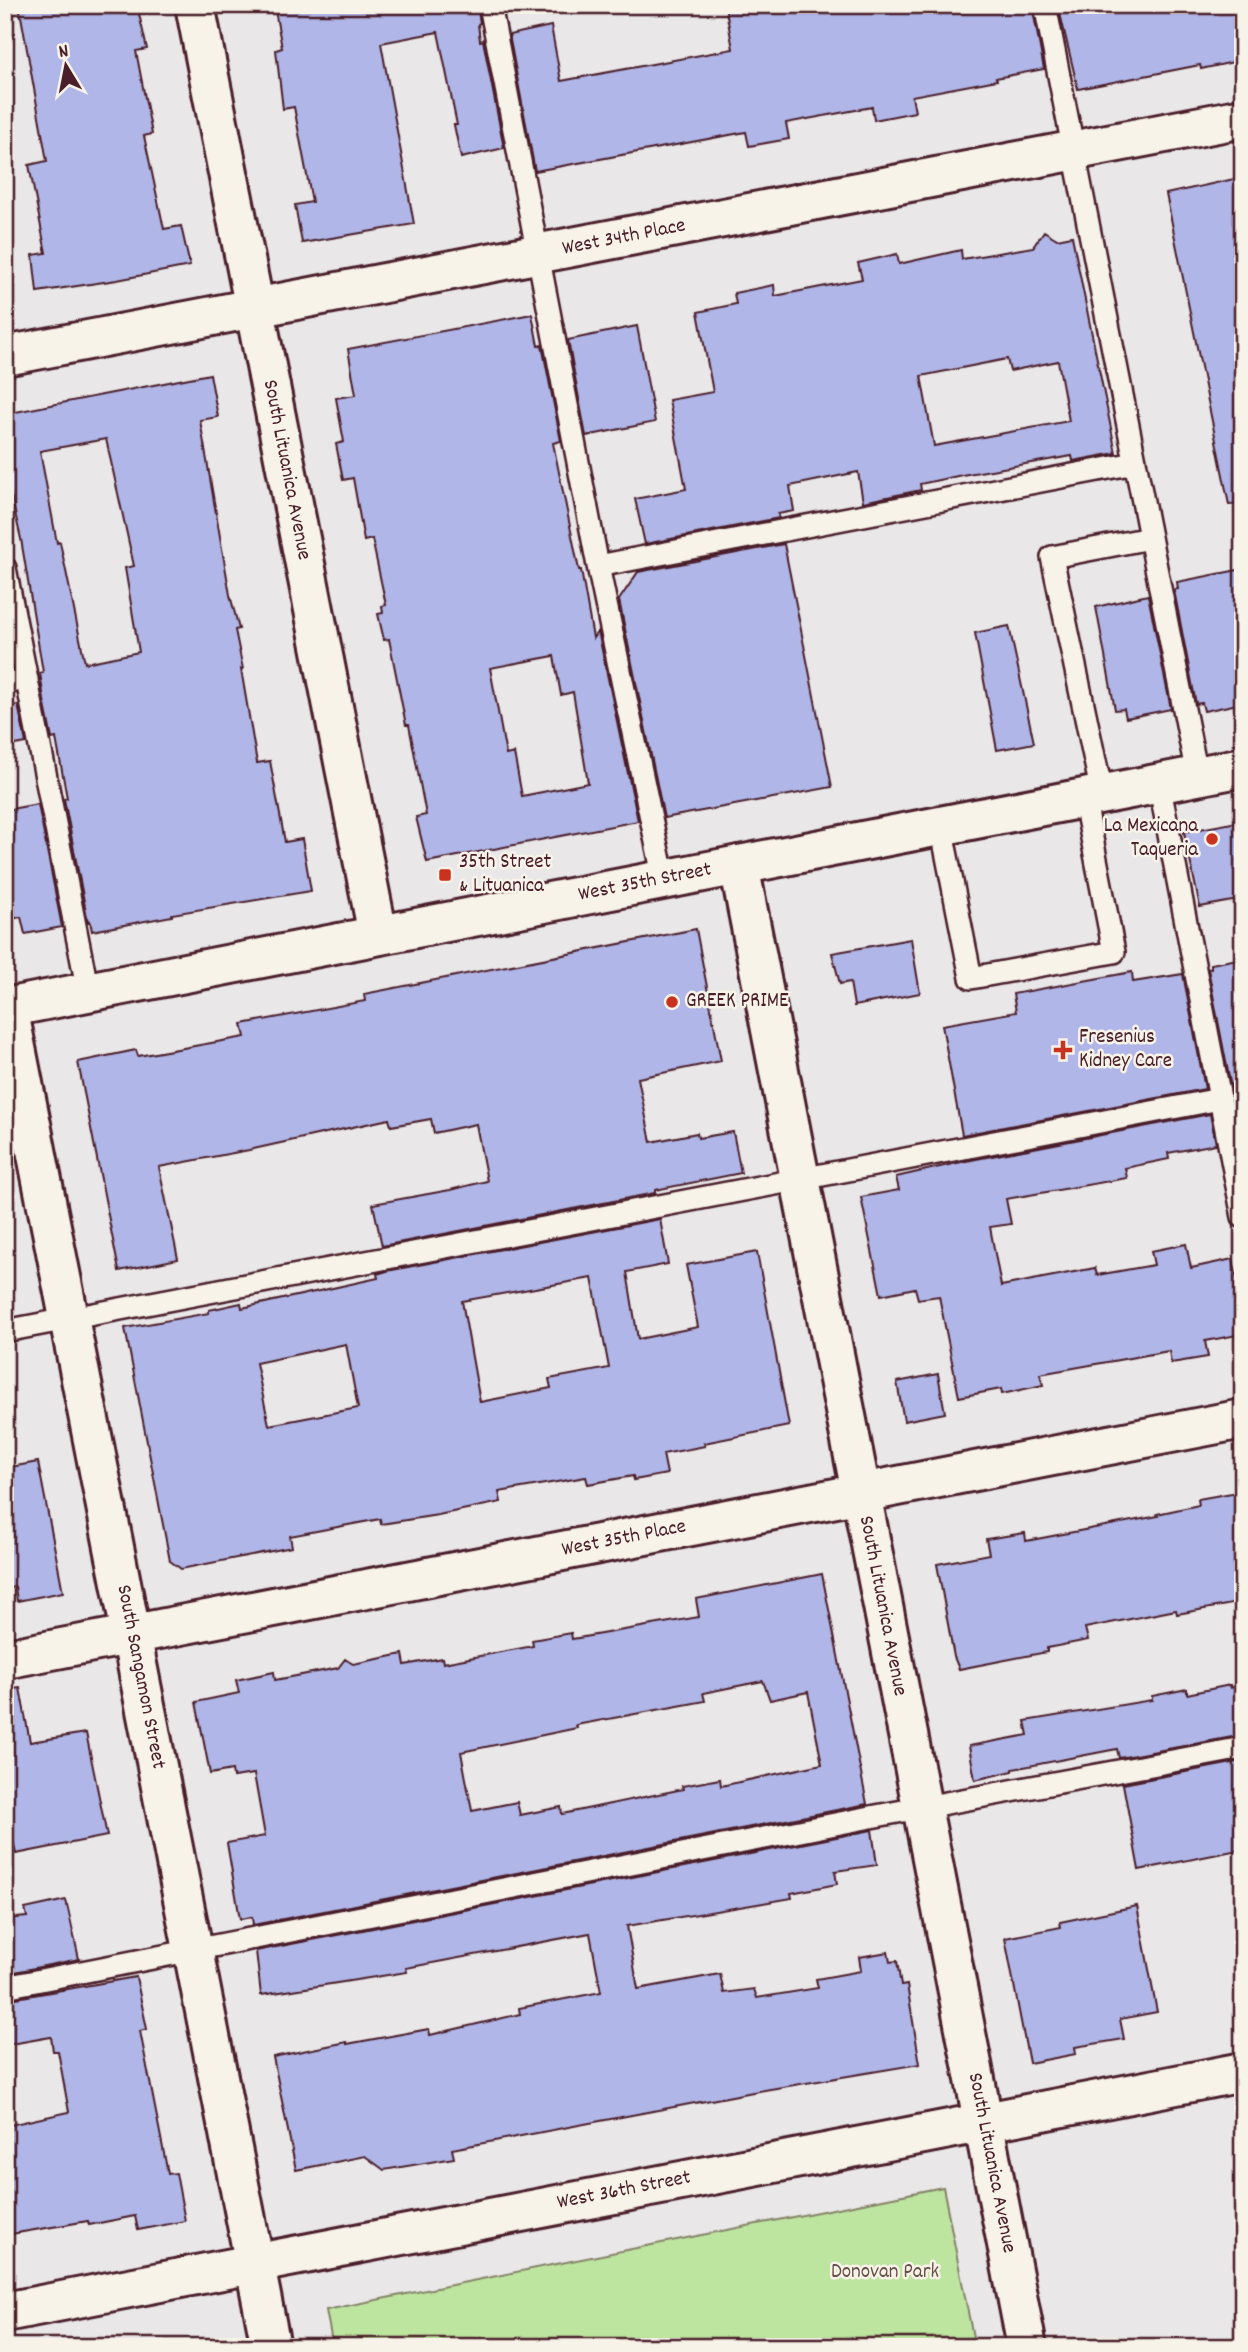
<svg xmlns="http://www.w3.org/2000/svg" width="1248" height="2352" font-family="Dekko,sans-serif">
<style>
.green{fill:#bde5a0;stroke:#848266;stroke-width:2}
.building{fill:#b0b6e7;stroke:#4a1f2b;stroke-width:2;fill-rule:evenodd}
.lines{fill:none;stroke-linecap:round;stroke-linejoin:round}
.service-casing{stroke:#4a1f2b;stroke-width:26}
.minor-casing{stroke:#4a1f2b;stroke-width:44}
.secondary-casing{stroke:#4a1f2b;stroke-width:44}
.service{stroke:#f7f3e8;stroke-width:21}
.minor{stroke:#f7f3e8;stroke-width:38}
.secondary{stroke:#f7f3e8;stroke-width:38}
.poi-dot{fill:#c8321e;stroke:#f7f3e8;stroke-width:2.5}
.labels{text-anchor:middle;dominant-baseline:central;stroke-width:5;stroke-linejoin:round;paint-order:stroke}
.street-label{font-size:21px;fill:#4a1f2b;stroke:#f7f3e8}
.poi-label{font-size:21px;fill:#4a1f2b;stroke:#f7f3e8;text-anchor:start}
.park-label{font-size:21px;fill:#675048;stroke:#f7f3e8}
</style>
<rect width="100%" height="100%" fill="#e9e7e8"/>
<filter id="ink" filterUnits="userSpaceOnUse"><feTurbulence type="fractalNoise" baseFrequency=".0143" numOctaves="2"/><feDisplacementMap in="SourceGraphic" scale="14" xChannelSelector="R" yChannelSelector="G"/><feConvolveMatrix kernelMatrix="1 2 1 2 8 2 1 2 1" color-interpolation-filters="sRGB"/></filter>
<g filter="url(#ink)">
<path class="green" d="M943 2187 975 2347H333L326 2310Z"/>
<path class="building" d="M19 5H137L147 49 136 51 152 134 144 136 164 229 181 226 190 266 117 280 37 292 33 255 46 253 29 165 47 161Z
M274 5H477L480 23 478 24 480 41 483 40 504 148 461 158 454 125H457L438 32 381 43 414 224 302 243 295 205 312 202 294 107 283 109 276 50 282 48Z
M725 5H1032L1044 69 996 78 997 80 912 96 915 112 874 120 872 107 786 123 789 139 749 146 746 132 535 171 509 35 551 26 561 81 733 49Z
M1058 5H1243V60L1201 69 1200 65 1078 89Z
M1243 177V504L1229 505 1166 194Z
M1044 231 1057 239 1072 236 1116 453 1073 461 1072 456 962 475 920 484 921 490 863 502 858 472 790 486 794 511 778 514 779 518 645 544 635 499 686 489 669 400 713 392 698 312 736 304 734 293 774 285 775 296 862 279 858 263 897 254 899 264 961 250 962 259 1033 247ZM1007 359 1010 371 1058 361 1069 421 934 446 921 376Z
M532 314 538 346 542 345 561 441 553 443 579 570H581L593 638 598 631 638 821 427 862 416 817 426 815 409 725H406L389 639 384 640 378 614 383 613 382 606 386 605 372 539 364 541 353 478 343 480 336 444 344 442 336 398 356 395 348 349ZM554 656 561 695 573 692 588 783 522 796 514 753 506 755 490 668Z
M637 326 655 422 586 436 568 340Z
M210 374 218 417 200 420 230 595 239 629 235 630 243 669H241L257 763 270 761 285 842 302 839 311 891 172 914V916L92 931 90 921 88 922 64 799 67 798 56 738 52 739 44 700 40 673 43 672 21 539 5 469V414ZM106 439 134 566 125 568 139 652 85 663 60 542 57 543 40 451Z
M784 544 832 787 664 818 619 600 638 572Z
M1243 569V703L1204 711 1202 703 1196 704 1174 590 1178 589 1177 582Z
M1148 595 1171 709 1126 718 1124 709 1115 710 1096 607Z
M1009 626 1034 743 997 750 975 633Z
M18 705 26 743 5 747V707Z
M38 804 62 927 25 934 21 917 5 920V810Z
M1243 821V899L1200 907 1184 832Z
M696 929 721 1061 638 1078 651 1142 697 1133 698 1138 733 1132 741 1173 655 1190V1193L382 1246 373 1204 450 1190 487 1181 476 1124 434 1133 431 1119 391 1126 389 1119 249 1150 159 1167 178 1259 119 1271 78 1062 136 1050 138 1056 245 1037 242 1024 365 1001 364 994Z
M911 939 920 993 854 1006 850 982 840 984 832 953Z
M1243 958V1139H1241L1208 969 1211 968V964Z
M1132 972 1133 982 1183 974 1205 1089 962 1135 942 1025 1016 1012 1013 994Z
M1210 1114 1216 1144 1168 1153 1169 1159 1125 1168 1127 1178 1006 1199 1011 1224 990 1227 1001 1286 1095 1268 1097 1275 1154 1265 1151 1251 1186 1244 1191 1268 1233 1259 1243 1310V1334L1205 1341 1208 1357 1171 1363 1169 1351 1040 1374 1043 1385 1002 1394 1001 1389 959 1397 939 1296 918 1299 915 1288 881 1295 861 1197 899 1190 896 1177 966 1161Z
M660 1219 668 1264 627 1272 638 1339 698 1327 686 1265 757 1252 789 1426 704 1443 705 1446 663 1454 667 1474 634 1480 633 1476 588 1484 586 1477 499 1492 501 1502 438 1515 381 1524 380 1519 290 1536 292 1547 181 1569 170 1561 125 1328 209 1313V1310L241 1303 242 1308 378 1278 377 1274 387 1271ZM592 1278 609 1368 549 1379 551 1388 480 1402 462 1301ZM346 1344 358 1408 269 1425 256 1363Z
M938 1374 945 1413 904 1421 897 1382Z
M38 1462 63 1592 17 1601 15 1587 5 1589V1468Z
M1243 1491V1602L1177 1614 1176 1610 1085 1628 1088 1640 1047 1648V1652L959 1669 954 1657 937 1564 989 1554 986 1539 1025 1533 1026 1541 1158 1516 1157 1514 1199 1505 1198 1499Z
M822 1574 867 1804 253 1925 252 1917 240 1919 227 1843 265 1836 254 1774 233 1777 232 1770 210 1774 196 1702 239 1693 236 1680 274 1672 275 1680 338 1668 345 1659 353 1664 403 1654 405 1665 442 1658 443 1663 533 1646 532 1640 571 1633 572 1639 699 1617 696 1599ZM763 1681 770 1700 808 1692 822 1764 721 1786 720 1779 682 1786 683 1789 562 1814 561 1807 520 1815 517 1802 472 1811 461 1752 577 1728 576 1725 705 1701 703 1693Z
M1230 1685V1688L1243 1685V1735L1119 1758 1117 1749 1013 1769V1771L975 1780 969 1746 1028 1735 1025 1721 1152 1700V1696L1187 1689V1694Z
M20 1688 30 1742 86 1733 107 1836 16 1854 13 1841 5 1842V1690Z
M1243 1761V1849L1139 1870 1123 1784Z
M872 1830 877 1865 835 1871 837 1884 791 1893 792 1898 627 1926 638 1989 720 1974 724 1993 754 1989 757 1998 818 1988 816 1979 861 1971 859 1957 888 1952 890 1962 897 1961 901 1986 907 1985 920 2064 753 2092 452 2149 454 2158 384 2170 365 2156 296 2170 273 2057 347 2042V2044L429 2029 430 2035 520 2014 519 2008 601 1992 590 1933 406 1968 407 1972 261 1995 256 1951Z
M66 1900 79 1959 5 1974V1919L27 1917 25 1909Z
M1137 1906 1157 2012 1120 2019 1124 2039 1075 2047 1076 2054 1029 2063 1005 1938 1061 1927 1060 1922Z
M136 1977 147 2029 140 2031 168 2174 176 2173 185 2221 138 2230 135 2216 89 2225 88 2221 5 2235V2126L69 2112 58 2051H53L51 2037 5 2045V2000Z"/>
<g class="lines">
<defs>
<path id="service" d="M490 5 598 566 664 880
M1045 5 1197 775
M598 566 1135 463
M5 568 88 992
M5 683 27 679
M1159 783 1243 1217
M1102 794 1052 557 1150 538
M941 826 971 978 1114 952 1084 797
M5 1331 1220 1099
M5 1987 876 1816 1243 1748"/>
<path id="minor" d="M195 5 378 935
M5 356 1243 118
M739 865 1027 2347
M8 1007 271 2347
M5 1659 1243 1419
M5 2312 1243 2072"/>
<path id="secondary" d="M5 1008 1243 767"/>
</defs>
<use href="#service" class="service-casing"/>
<use href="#minor" class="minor-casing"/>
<use href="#secondary" class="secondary-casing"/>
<use href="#service" class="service"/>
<use href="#minor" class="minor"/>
<use href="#secondary" class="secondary"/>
</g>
</g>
<g class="poi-dot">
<circle cx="1212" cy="839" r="7"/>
<rect x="438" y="868" width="14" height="14" rx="3.5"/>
<circle cx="672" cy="1002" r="7"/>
<path d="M1059.5 1039.5h7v7h7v7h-7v7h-7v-7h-7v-7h7z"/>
</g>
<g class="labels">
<g class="street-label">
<text transform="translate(624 238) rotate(-11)">West 34th Place</text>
<text transform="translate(286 470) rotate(79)">South Lituanica Avenue</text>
<text transform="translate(645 883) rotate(-11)">West 35th Street</text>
<text transform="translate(624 1539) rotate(-11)">West 35th Place</text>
<text transform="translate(882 1606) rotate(79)">South Lituanica Avenue</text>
<text transform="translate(140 1677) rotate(79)">South Sangamon Street</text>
<text transform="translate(991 2163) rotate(79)">South Lituanica Avenue</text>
<text transform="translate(624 2191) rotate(-11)">West 36th Street</text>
</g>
<g class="poi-label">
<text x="1198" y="827" text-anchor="end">La Mexicana<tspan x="1198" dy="24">Taqueria</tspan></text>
<text x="459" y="863">35th Street<tspan x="459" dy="24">&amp; Lituanica</tspan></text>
<text x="686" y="1002">GREEK PRIME</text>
<text x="1079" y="1038">Fresenius<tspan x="1079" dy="24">Kidney Care</tspan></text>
</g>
<g class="park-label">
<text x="885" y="2273">Donovan Park</text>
</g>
</g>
<rect width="1248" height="2352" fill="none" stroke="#f7f3e8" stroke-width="28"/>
<rect x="14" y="14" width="1220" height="2324" fill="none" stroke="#4a1f2b" stroke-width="2.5" filter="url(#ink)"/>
<g transform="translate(66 66) rotate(350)" stroke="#f7f3e8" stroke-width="5" paint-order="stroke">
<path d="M0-5L12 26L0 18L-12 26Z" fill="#4a1f2b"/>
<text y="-10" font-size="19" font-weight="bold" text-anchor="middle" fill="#4a1f2b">N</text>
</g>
</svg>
